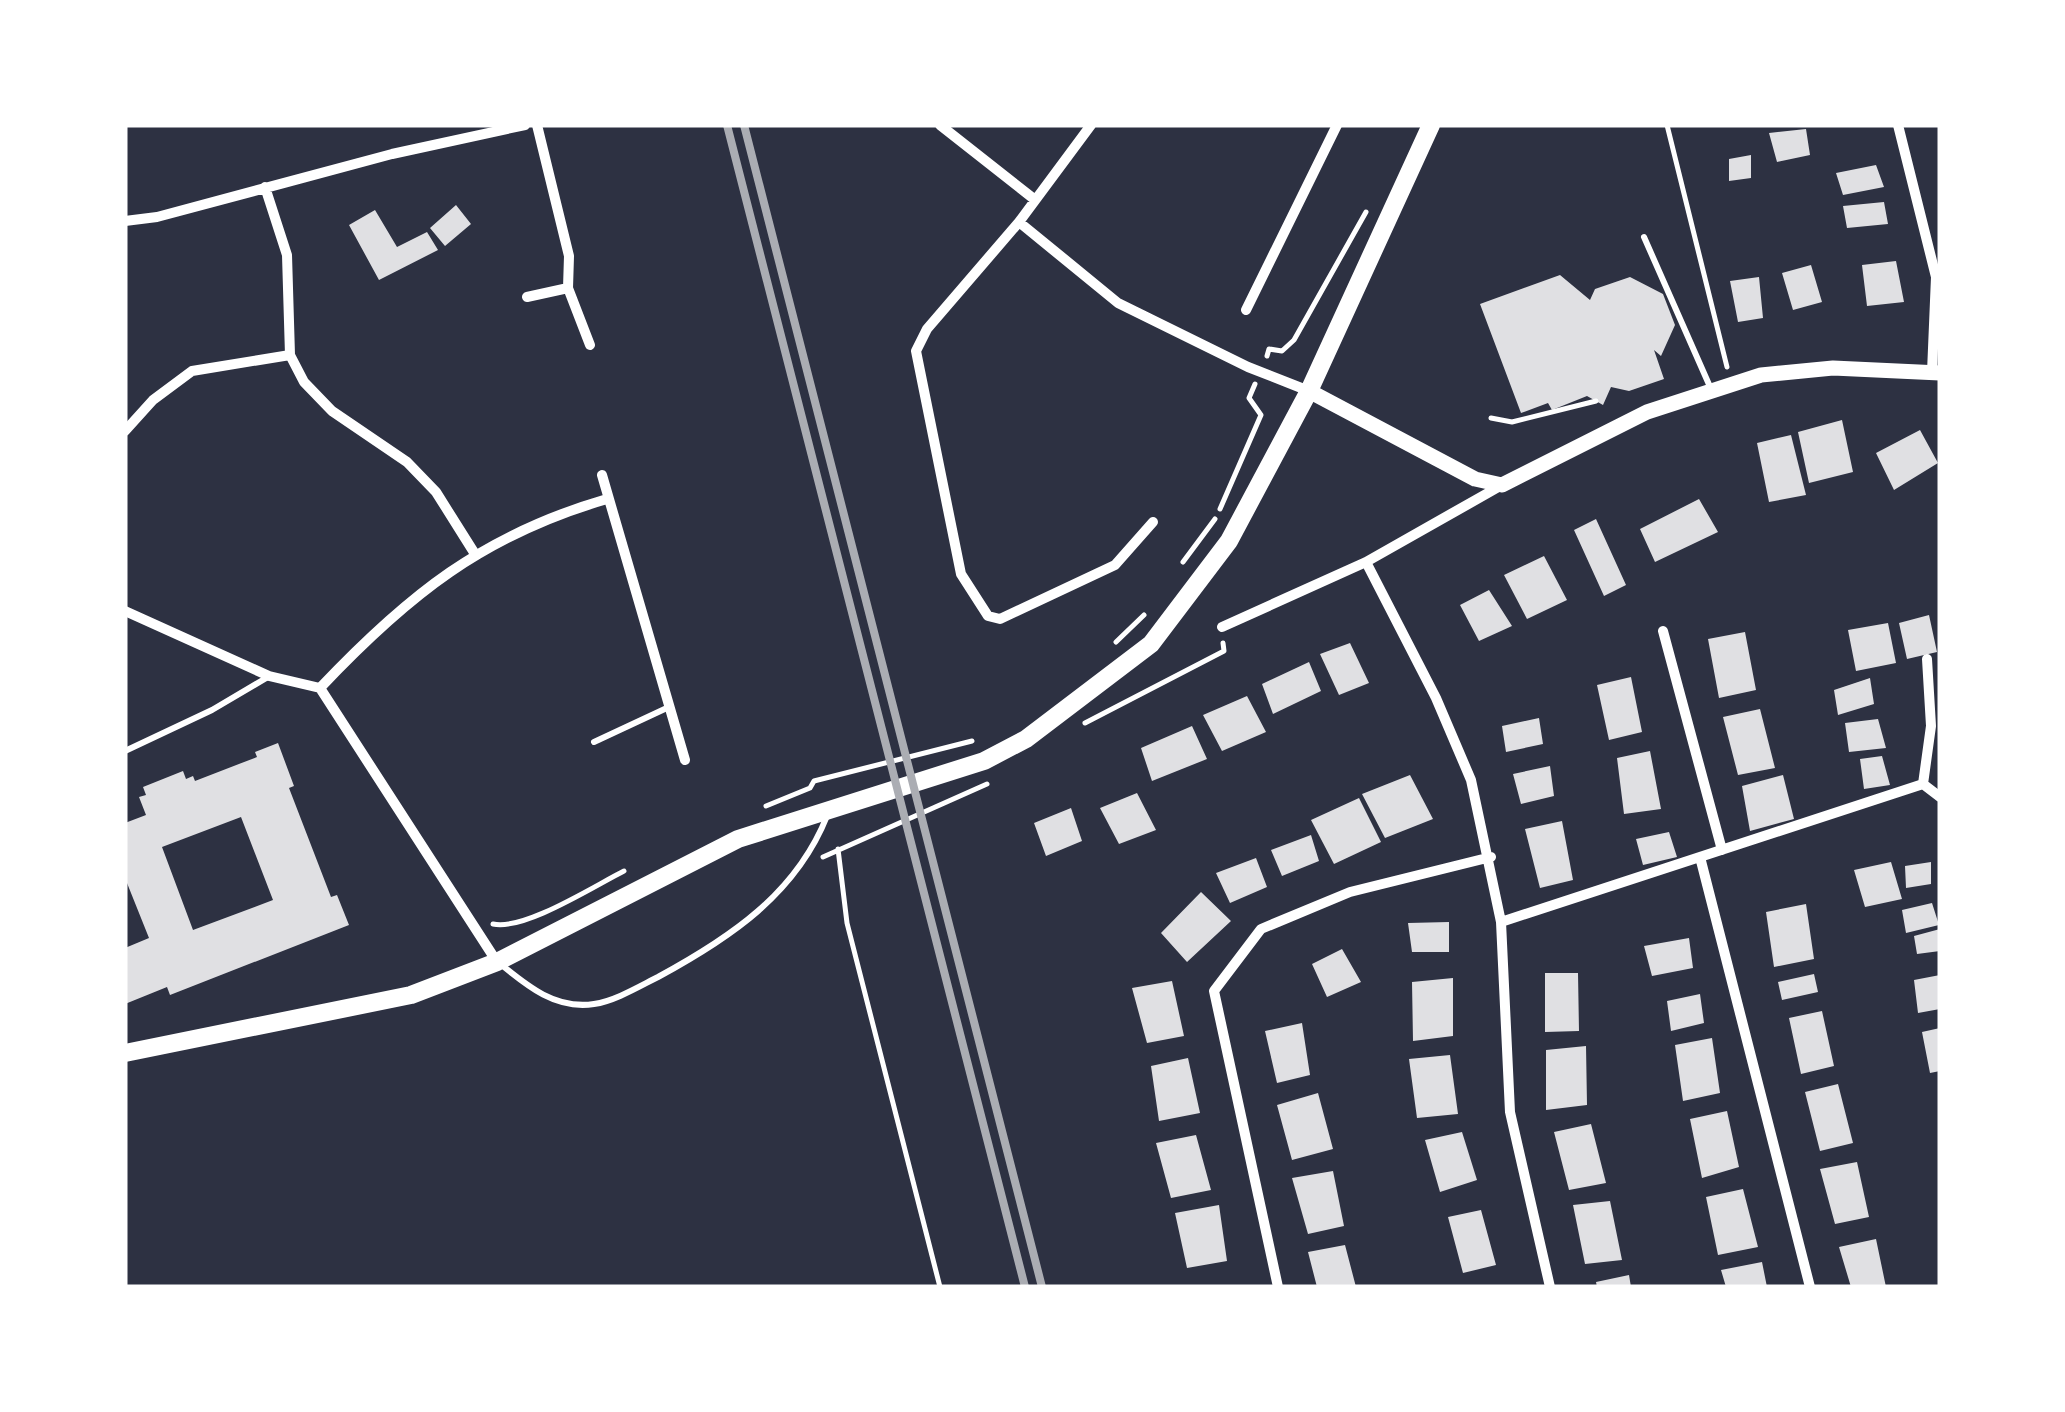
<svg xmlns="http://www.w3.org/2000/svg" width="2065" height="1412" font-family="'Open Sans',sans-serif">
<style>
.building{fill:#e0e0e3;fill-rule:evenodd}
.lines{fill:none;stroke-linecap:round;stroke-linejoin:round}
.path{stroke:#fff;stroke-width:5}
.service{stroke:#fff;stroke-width:6}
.minor{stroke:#fff;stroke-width:10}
.tertiary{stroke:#fff;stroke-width:15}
.secondary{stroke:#fff;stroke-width:18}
.rail{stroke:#abadb3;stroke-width:8}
</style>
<rect width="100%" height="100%" fill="#2d3142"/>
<path class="building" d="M1806 129 1810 155 1777 162 1769 133Z
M1751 155V178L1729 181V159Z
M1876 165 1884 187 1843 195 1836 173Z
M1884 202 1888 224 1847 228 1843 206Z
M456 205 471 224 445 246 430 228Z
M375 210 397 247 427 232 438 250 379 280 349 225Z
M1896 261 1904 302 1867 306 1862 265Z
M1811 265 1822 302 1793 310 1782 273Z
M1560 275 1590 300 1595 289 1630 277 1663 294 1675 325 1661 356 1654 350 1664 379 1629 391 1611 387 1603 405 1587 396 1552 410 1548 403 1521 413 1480 304Z
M1759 277 1763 318 1738 322 1730 281Z
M1842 420 1853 472 1809 483 1798 432Z
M1920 430 1938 463 1894 490 1876 453Z
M1791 435 1806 495 1769 502 1757 443Z
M1699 499 1718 532 1655 562 1640 529Z
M1596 519 1626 585 1604 596 1574 530Z
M1544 556 1567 600 1527 619 1504 575Z
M1489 590 1512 626 1479 641 1460 605Z
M1929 615 1937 652 1907 659 1899 623Z
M1888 623 1896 663 1856 671 1848 630Z
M1745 632 1756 690 1719 698 1708 639Z
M1350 643 1369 683 1339 695 1320 654Z
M1309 662 1321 691 1273 714 1262 684Z
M1631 677 1642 732 1609 740 1597 685Z
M1870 678 1874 704 1838 715 1834 690Z
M1247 696 1266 732 1222 751 1203 715Z
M1760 709 1775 768 1738 775 1723 717Z
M1539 718 1543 744 1506 752 1502 726Z
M1878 719 1886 748 1849 752 1845 723Z
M1192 726 1207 759 1152 781 1141 748Z
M278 743 294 786 289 788 331 897 337 895 349 925 170 995 167 987 125 1004V948L149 938 125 878V823L146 815 139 797 146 795 143 787 183 771 186 779 193 776 195 781 257 757 255 752ZM241 817 273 900 193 930 162 847Z
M1650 751 1661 809 1624 814 1617 758Z
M1882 756 1890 785 1864 789 1860 759Z
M1550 766 1554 796 1521 804 1513 774Z
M1410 775 1433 819 1385 838 1362 794Z
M1783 775 1794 819 1750 831 1742 786Z
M1137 793 1156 830 1119 844 1100 808Z
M1359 798 1381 842 1334 864 1311 820Z
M1071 808 1082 841 1046 856 1034 823Z
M1562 821 1573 880 1540 888 1525 829Z
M1669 832 1677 857 1643 865 1636 839Z
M1311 835 1319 861 1282 876 1271 850Z
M1256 858 1267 887 1230 903 1216 873Z
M1891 862 1902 899 1865 907 1854 870Z
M1931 862V884L1906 888 1905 866Z
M1201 892 1231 921 1187 962 1161 933Z
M1932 903 1939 925 1906 933 1902 910Z
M1806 904 1814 959 1774 967 1766 912Z
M1449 922V952H1412L1408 923Z
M1940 929V951L1917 954 1914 936Z
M1689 938 1693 968 1652 976 1644 946Z
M1342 949 1361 982 1327 997 1312 964Z
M1545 973H1578L1579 1031 1545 1032Z
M1814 974 1818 992 1782 1000 1778 982Z
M1940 975V1009L1918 1013 1914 980Z
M1453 978V1036L1413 1041 1412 982Z
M1172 981 1184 1036 1147 1043 1132 988Z
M1700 994 1704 1023 1671 1031 1667 1001Z
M1822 1011 1834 1066 1801 1074 1789 1018Z
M1302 1023 1310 1075 1277 1083 1265 1031Z
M1940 1028V1071L1930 1073 1922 1032Z
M1712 1038 1720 1093 1683 1101 1675 1045Z
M1586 1046 1587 1105 1546 1110V1050Z
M1450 1055 1458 1114 1417 1118 1409 1059Z
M1188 1058 1200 1113 1159 1121 1151 1066Z
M1838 1084 1853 1143 1820 1151 1805 1092Z
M1318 1093 1333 1149 1292 1160 1277 1105Z
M1727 1111 1739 1167 1702 1178 1690 1119Z
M1591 1124 1606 1183 1569 1190 1554 1132Z
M1462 1132 1477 1180 1440 1192 1425 1140Z
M1196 1135 1211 1190 1171 1198 1156 1143Z
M1857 1162 1869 1217 1835 1224 1820 1169Z
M1333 1171 1344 1226 1308 1234 1292 1178Z
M1743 1189 1758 1247 1718 1255 1706 1197Z
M1610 1201 1622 1260 1585 1264 1573 1205Z
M1219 1205 1227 1261 1187 1268 1175 1213Z
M1481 1210 1496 1265 1463 1273 1448 1217Z
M1876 1239 1886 1287H1851L1839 1247Z
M1345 1245 1356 1287H1317L1308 1252Z
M1762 1262 1767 1287H1726L1721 1270Z
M1629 1275 1631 1287H1597L1596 1282Z"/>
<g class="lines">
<path class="path" d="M1667 125 1727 367
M1267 356 1269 349 1282 351 1294 340 1366 212
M1491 418 1512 422 1596 401
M1220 509 1261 415 1249 398 1255 384
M1183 562 1215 519
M1116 642 1144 615
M1085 723 1224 651 1223 643
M766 806 810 788 814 781 972 741
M838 849 847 923 940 1287
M823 857 987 784
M493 924C524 931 594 886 624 871"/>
<path class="service" d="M1644 237 1711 389
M594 742 669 707
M125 751 212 710 268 677
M498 962C526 985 555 1010 594 1004 615 1001 640 986 658 977 730 938 796 894 827 816"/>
<path class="minor" d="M537 125 569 256 568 288 590 345
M940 125 1034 199
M1091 125 1019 222 927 329 916 351 961 574 988 616 1000 619 1115 565 1153 522
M1898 125 1936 277 1932 372
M265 187 287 255 290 355 304 382 332 411 407 462 436 492 475 554
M125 221 157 217 392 154 525 125
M1019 222 1118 303 1248 367 1309 391
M527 297 568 288
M1246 310 1337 125
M125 431 153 400 192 371 290 355
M602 475 685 760
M1366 562 1436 698 1471 780 1501 922 1510 1112 1550 1287
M125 611 269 676 320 688 497 962
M1222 627 1366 562 1502 485
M1663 631 1722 850
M320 688C408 595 483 535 607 499
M1923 784 1931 726 1927 659
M1923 784 1940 797
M1700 857 1810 1287
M1501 922 1923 784
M1278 1287 1214 991 1261 929 1350 892 1491 857"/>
<path class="tertiary" d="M1309 391 1475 479 1502 485 1647 412 1761 375 1833 368 1940 373"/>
<path class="secondary" d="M125 1053 411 995 497 962 738 839 984 761 1026 739 1151 644 1229 541 1309 391 1431 125"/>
<path class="rail" d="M727 125 1025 1287
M744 125 1042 1287"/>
</g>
<rect width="2065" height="1412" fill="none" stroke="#ffffff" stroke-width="255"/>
</svg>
